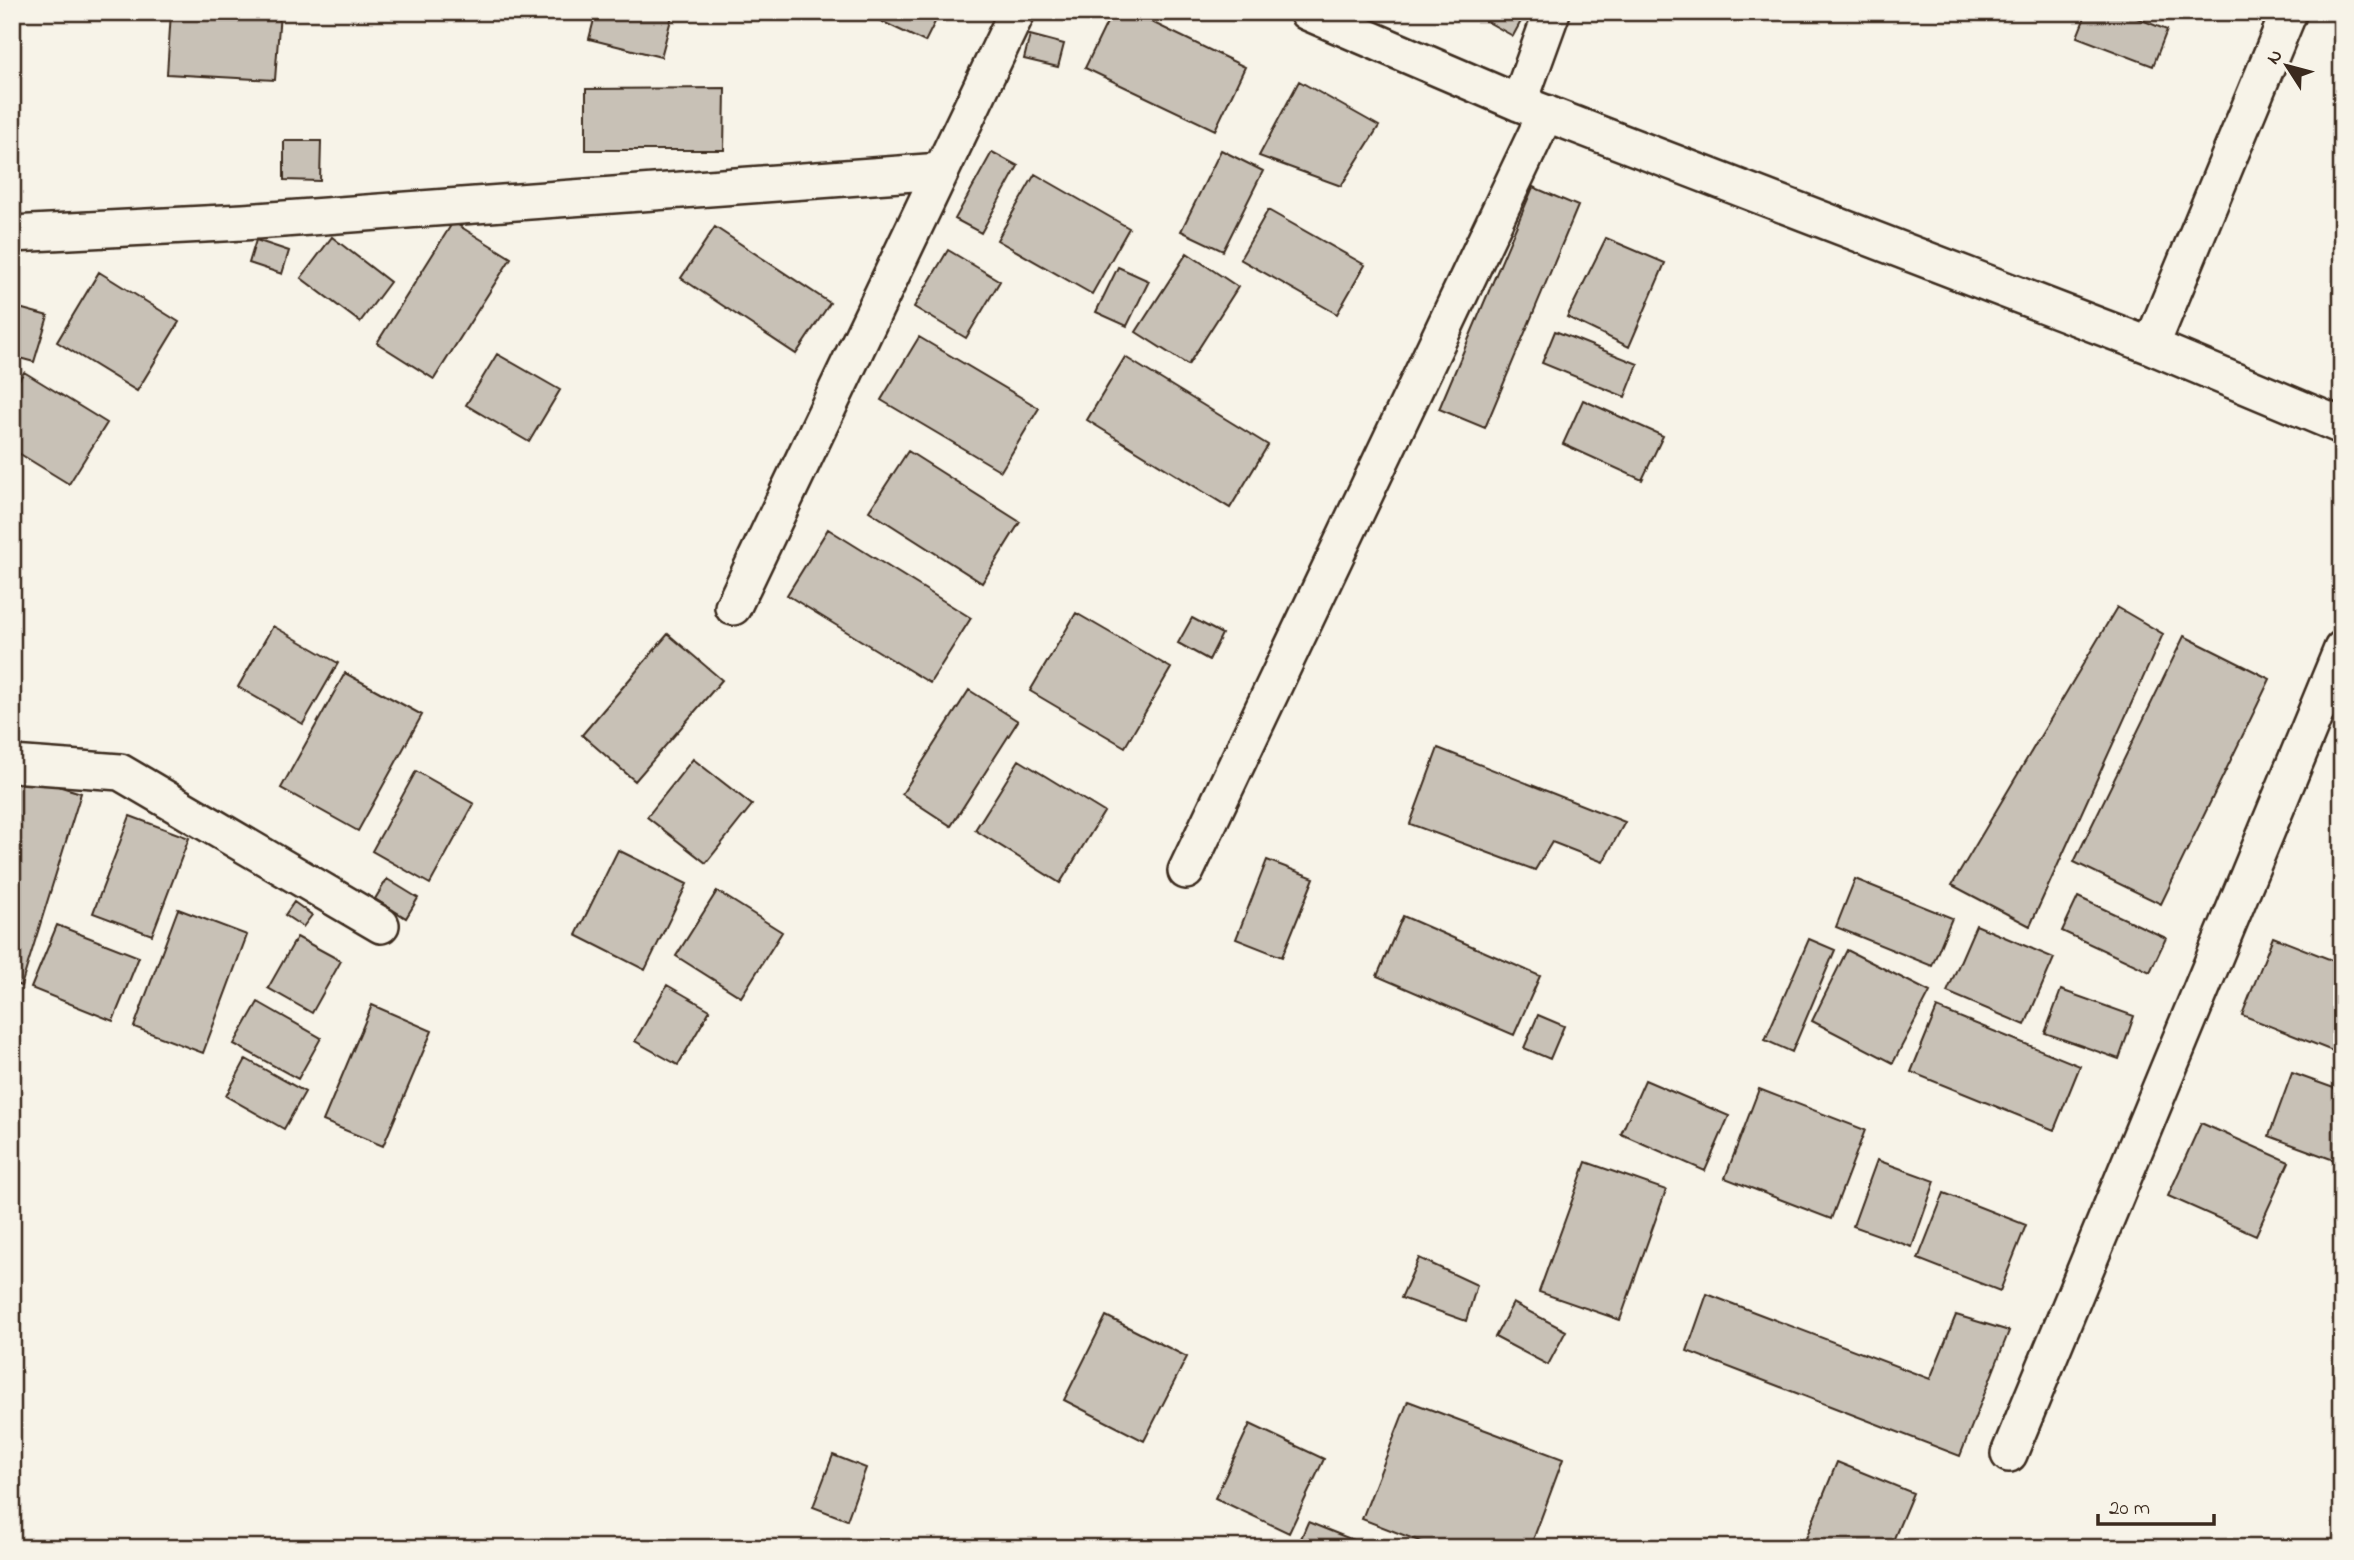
<svg xmlns="http://www.w3.org/2000/svg" width="2354" height="1560" font-family="'Indie Flower',sans-serif">
<style>
.building{fill:#c8c1b6;stroke:#3b2a1e;stroke-width:2}
.lines{fill:none;stroke-linecap:round;stroke-linejoin:round}
.street-casing{stroke:#3b2a1e;stroke-width:40}
.street{stroke:#f7f3e8;stroke-width:35}
</style>
<rect width="100%" height="100%" fill="#f7f3e8"/>
<filter id="ink" filterUnits="userSpaceOnUse"><feTurbulence type="fractalNoise" baseFrequency=".0143" numOctaves="2"/><feDisplacementMap in="SourceGraphic" scale="14" xChannelSelector="R" yChannelSelector="G"/><feConvolveMatrix kernelMatrix="1 2 1 2 8 2 1 2 1" color-interpolation-filters="sRGB"/></filter>
<g filter="url(#ink)">
<path class="building" d="M171 12H280L275 80 167 74Z
M596 12H673L661 57 589 39Z
M862 12H940L925 42Z
M1112 12H1131L1245 67 1215 130 1085 68Z
M1470 12H1526L1513 36Z
M2087 12H2122L2167 30 2153 66 2077 37Z
M1030 35 1064 44 1058 67 1024 59Z
M1299 81 1379 126 1341 186 1259 156Z
M725 88 724 150H586V89Z
M284 141H321L320 181 284 180Z
M1221 150 1263 171 1223 251 1181 231Z
M992 152 1018 166 981 233 955 219Z
M1035 174 1129 228 1092 294 997 240Z
M1533 187 1578 206 1485 428 1439 409Z
M1268 210 1365 265 1337 314 1240 259Z
M453 222 511 258 434 379 377 343Z
M715 227 830 303 796 354 681 278Z
M332 237 390 282 360 322 301 278Z
M1606 238 1665 263 1629 347 1567 317Z
M256 240 289 251 282 274 249 263Z
M948 250 1000 281 966 338 914 307Z
M1187 253 1238 287 1188 365 1136 332Z
M1118 267 1149 281 1127 326 1096 312Z
M99 272 179 322 137 391 57 342Z
M12 306 48 316 34 362 12 356Z
M1555 331 1638 364 1625 397 1542 363Z
M919 337 1039 408 1001 471 881 400Z
M497 354 560 390 529 442 466 405Z
M1125 357 1268 445 1230 508 1087 420Z
M24 372 107 423 69 484 12 449V391Z
M1583 400 1663 436 1642 480 1563 444Z
M908 451 1020 522 982 583 869 511Z
M828 529 971 618 930 683 787 595Z
M2117 607 2163 634 2030 926 1952 885Z
M1076 613 1171 668 1125 747 1030 691Z
M1192 618 1222 634 1209 660 1178 643Z
M273 626 338 663 303 724 238 687Z
M668 634 722 680 635 781 582 735Z
M2184 636 2270 679 2161 904 2074 862Z
M345 673 422 715 358 831 281 788Z
M969 690 1018 721 951 826 902 794Z
M1438 748 1625 822 1603 862 1552 842 1535 870 1410 824Z
M693 759 752 805 706 863 647 817Z
M1019 760 1104 812 1060 883 975 830Z
M416 771 474 804 430 884 372 851Z
M12 772 81 793 21 986 12 983Z
M130 816 189 838 152 935 93 913Z
M618 850 687 884 645 970 576 935Z
M1267 860 1314 878 1282 957 1236 939Z
M387 879 418 898 406 918 375 899Z
M1855 879 1952 918 1932 966 1836 927Z
M717 891 782 932 741 997 676 956Z
M2078 897 2166 938 2150 972 2062 931Z
M294 902 312 915 303 927 285 915Z
M178 909 247 935 203 1053 134 1027Z
M1403 916 1540 976 1514 1035 1377 976Z
M57 925 139 957 113 1021 31 988Z
M1976 925 2054 958 2025 1025 1947 992Z
M297 937 341 961 312 1013 268 988Z
M2273 937 2342 964V1050L2340 1054 2242 1015Z
M1809 939 1835 950 1792 1052 1765 1040Z
M1847 950 1930 992 1893 1063 1812 1021Z
M667 985 710 1010 678 1065 635 1041Z
M2061 990 2134 1016 2119 1059 2045 1033Z
M258 1002 321 1038 298 1079 234 1044Z
M372 1005 432 1031 383 1146 323 1121Z
M1937 1008 2080 1066 2054 1130 1911 1072Z
M1538 1015 1564 1026 1550 1059 1524 1048Z
M246 1059 305 1092 284 1129 226 1096Z
M2292 1073 2342 1091V1163L2269 1136Z
M1645 1080 1729 1116 1705 1171 1621 1134Z
M1759 1089 1865 1130 1831 1219 1725 1178Z
M2201 1123 2289 1162 2256 1235 2168 1196Z
M1877 1160 1935 1181 1912 1247 1853 1226Z
M1586 1162 1666 1190 1620 1320 1539 1292Z
M1944 1193 2026 1225 2000 1291 1918 1259Z
M1419 1258 1477 1285 1466 1321 1401 1298Z
M1707 1294 1930 1379 1956 1315 2009 1331 1960 1456 1687 1351Z
M1513 1303 1566 1331 1548 1365 1495 1337Z
M1106 1316 1187 1357 1144 1441 1064 1400Z
M1408 1401 1563 1459 1530 1548H1437L1362 1519Z
M1250 1424 1324 1459 1289 1533 1215 1498Z
M833 1455 866 1468 847 1520 813 1507Z
M1837 1462 1913 1493 1890 1548H1802Z
M1308 1522 1373 1548H1297Z"/>
<g class="lines">
<defs>
<path id="street" d="M1307 12 1519 103 2151 346 2342 426
M1519 103 1552 12
M12 234 243 222 941 171
M2151 346 2289 12
M733 607 1017 12
M12 764 120 772 381 925
M1186 871 1546 113
M2009 1454 2342 649"/>
</defs>
<use href="#street" class="street-casing"/>
<use href="#street" class="street"/>
</g>
</g>
<rect width="2354" height="1560" fill="none" stroke="#f7f3e8" stroke-width="42"/>
<rect x="21" y="21" width="2312" height="1518" fill="none" stroke="#3b2a1e" stroke-width="2.5" filter="url(#ink)"/>
<g transform="translate(2287 66) rotate(306)" stroke="#f7f3e8" stroke-width="5" paint-order="stroke">
<path d="M0-5L12 26L0 18L-12 26Z" fill="#3b2a1e"/>
<text y="-10" font-size="19" font-weight="bold" text-anchor="middle" fill="#3b2a1e">N</text>
</g>
<path d="M2098 1514v10h116v-10" fill="none" stroke="#3b2a1e" stroke-width="3.5"/>
<text x="2109" y="1514" font-size="21" fill="#3b2a1e" stroke="#f7f3e8" stroke-width="5" paint-order="stroke">20 m</text>
</svg>
